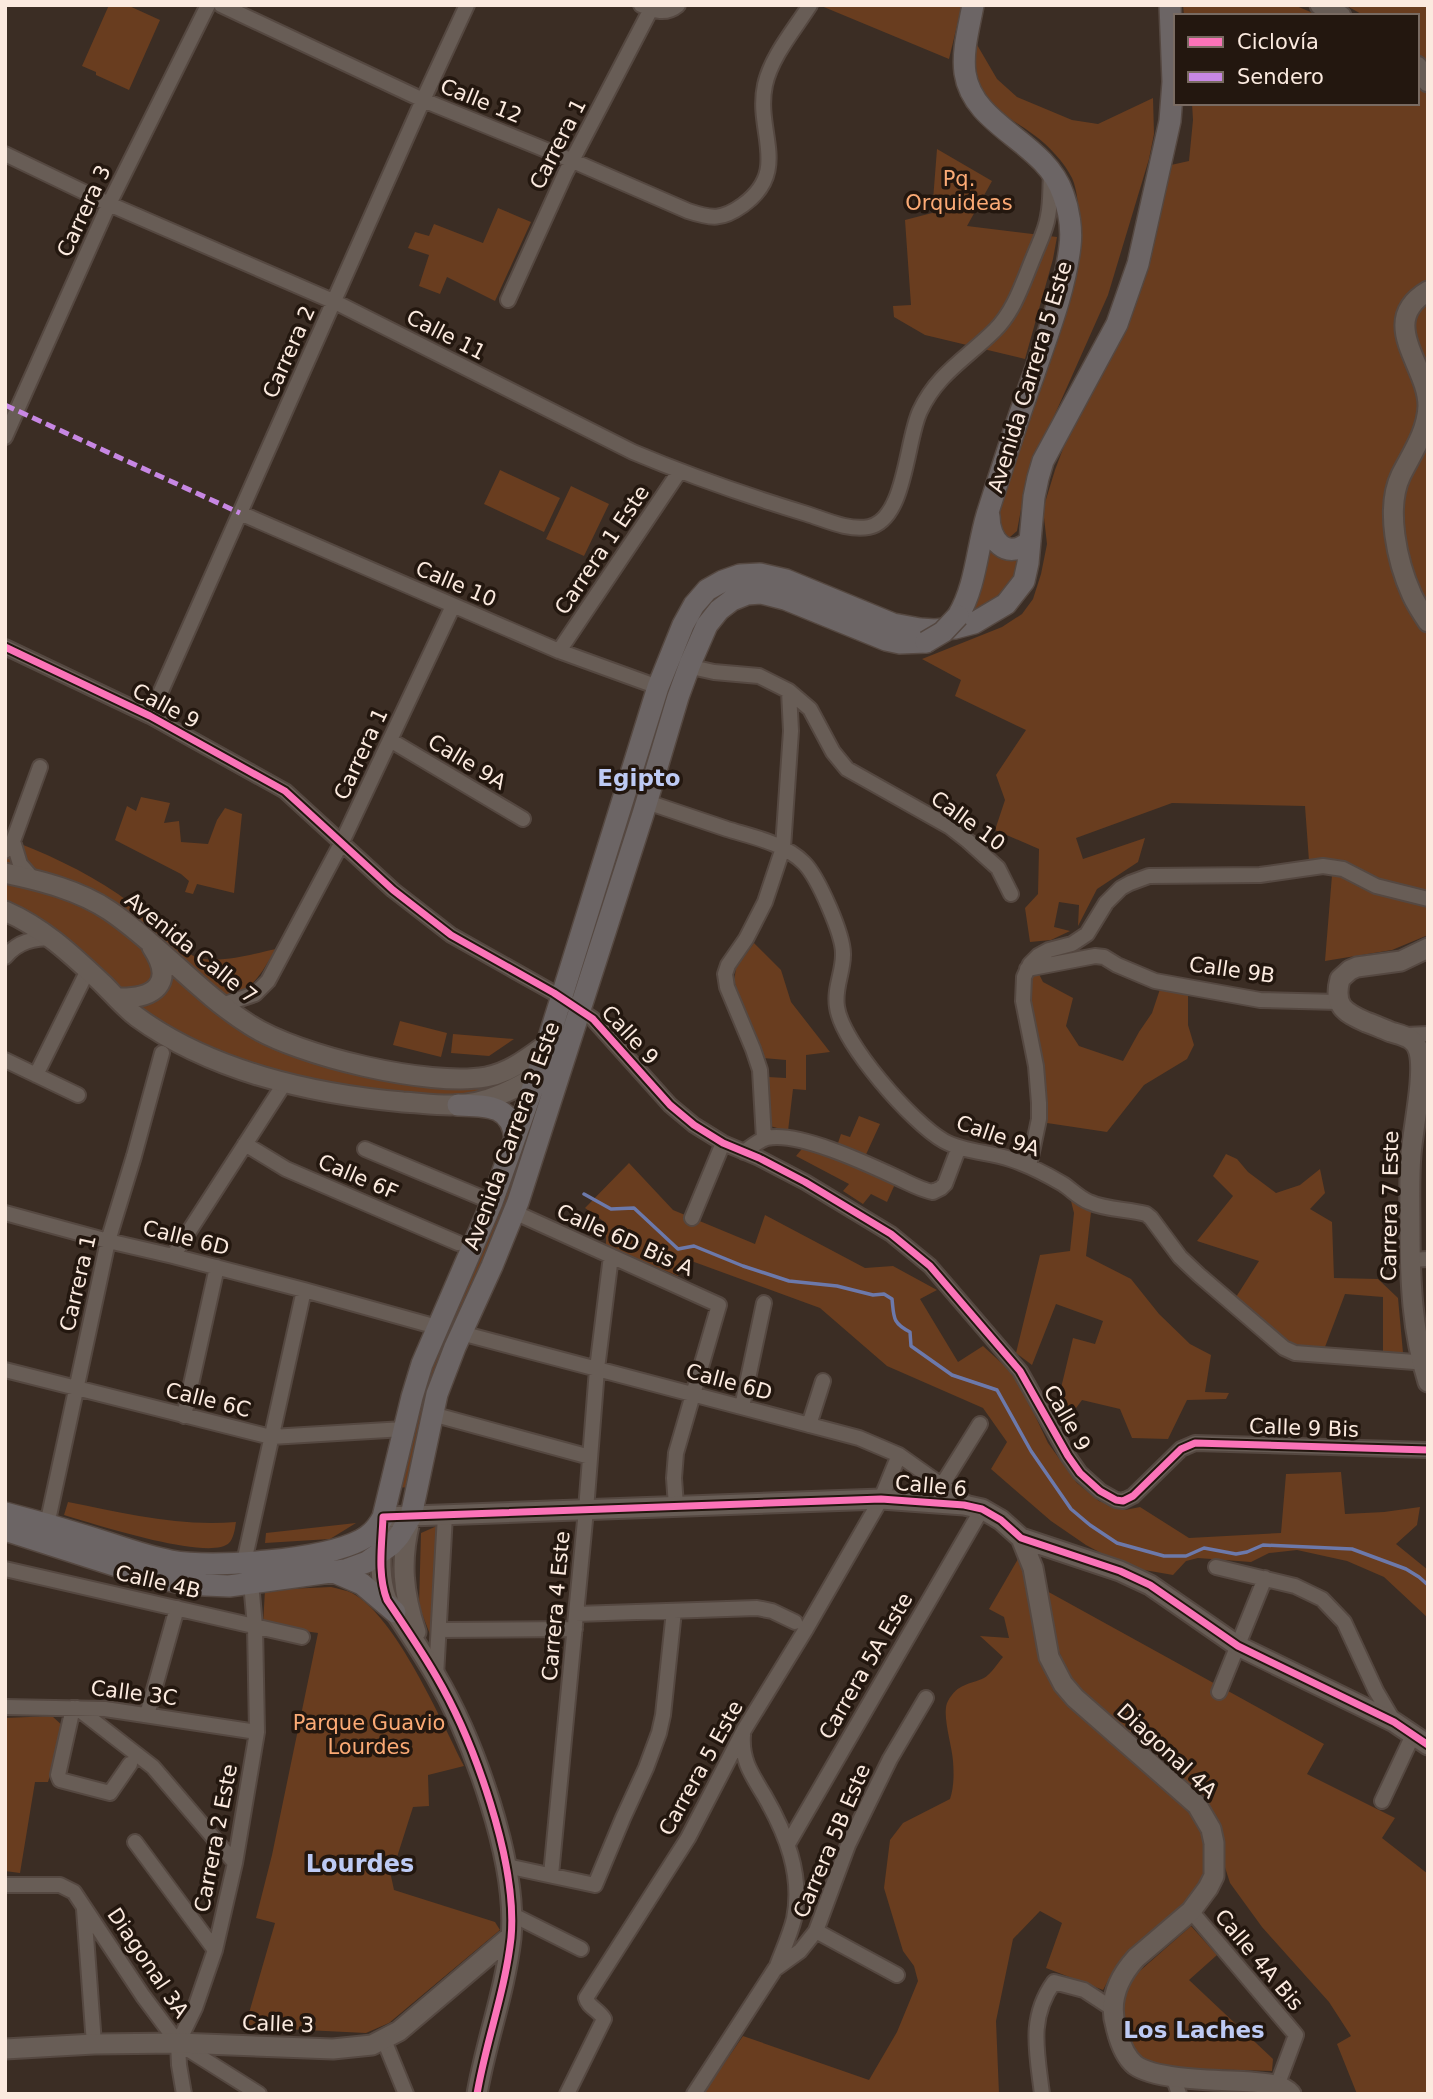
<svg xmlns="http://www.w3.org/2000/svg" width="1433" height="2099" font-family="'DejaVu Sans',sans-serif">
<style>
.green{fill:#693d1f}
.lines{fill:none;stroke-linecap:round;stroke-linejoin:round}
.stream{stroke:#6c79ab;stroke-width:3.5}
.street-casing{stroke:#554841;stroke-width:18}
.secondary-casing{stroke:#554841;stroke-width:23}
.primary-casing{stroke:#554841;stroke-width:24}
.street{stroke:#685d56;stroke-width:14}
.secondary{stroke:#685d56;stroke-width:19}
.primary{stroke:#6c6565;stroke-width:21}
.primary-bridge-casing{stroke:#554841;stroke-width:24;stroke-linecap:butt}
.primary-bridge{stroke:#6c6565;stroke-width:21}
.quiet{stroke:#c787e3;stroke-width:5;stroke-dasharray:10 5;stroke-linecap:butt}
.cycleway-casing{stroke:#23170f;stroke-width:11}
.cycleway{stroke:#fb73b8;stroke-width:7}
.labels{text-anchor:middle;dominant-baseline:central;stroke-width:7;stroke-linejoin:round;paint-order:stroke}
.street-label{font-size:21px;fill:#fbeadf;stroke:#23170f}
.park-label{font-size:21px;fill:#fbaa75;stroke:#23170f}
.neighbourhood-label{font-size:23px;font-weight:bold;fill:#bdcaf4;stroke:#23170f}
.quarter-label{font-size:24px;font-weight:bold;fill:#bdcaf4;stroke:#23170f}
</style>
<rect width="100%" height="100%" fill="#3b2d24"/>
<path class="green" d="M109 5H127L160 20 129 90 96 75V72L82 66Z
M819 5H962L949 59Z
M1183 5H1294L1320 16H1184Z
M1345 5H1428V66L1417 51V16H1365Z
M976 43 997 79 1017 97 1072 120 1098 124 1153 98 1154 134 1149 159 1108 295 1027 477 1017 531 1010 537 1003 539 994 528C1001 504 1007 479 1015 456 1042 378 1083 299 1079 215 1078 204 1077 189 1072 178 1064 162 1049 146 1034 135 1017 122 990 110 982 90 975 75 975 59 976 43Z
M1417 77 1428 95V935L1392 950 1325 961 1333 863 1309 861 1305 806 1172 803 1076 838 1083 859 1145 838 1138 862 1097 889 1078 926 1079 905 1059 902 1054 927 1070 931 1051 940 1030 942 1025 908 1038 894 1039 849 995 830 1005 800 996 775 1026 730 955 696 961 680 922 659 1002 627 1022 614 1033 599 1041 574 1047 544 1043 509 1055 470 1070 430 1100 378 1129 316 1171 165 1189 161 1193 120 1192 103H1417Z
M937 149 992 181 967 226 1057 237 1053 259 1025 359 925 335 894 317 893 306 911 305 905 220 932 213Z
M498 208 531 222 495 301 447 277 440 294 419 286 429 255 408 248 415 232 429 236 434 224 483 243Z
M500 470 560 498 544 532 484 504Z
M571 486 609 504 584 556 546 539Z
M988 548 993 552H1019L1012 588 968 618Z
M671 662 680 665 587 974 578 971Z
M141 797 170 803 164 823 179 821 181 842 208 844 217 820 225 808 242 814 234 893 197 884 193 894 185 892 189 881 181 874 115 840 127 806 136 811Z
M5 838C44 852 84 871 118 894 144 912 166 933 190 954 211 967 252 954 276 949 261 973 251 997 220 994L144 927 5 864Z
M5 883 60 896 114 922 215 1007 410 1081 524 1065 526 1074 470 1097 427 1098 321 1086 224 1054 161 1024 5 904Z
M754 943 781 970 791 1002 830 1052 806 1055V1090L793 1089 788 1131 770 1126 768 1077 786 1078V1060L763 1058 734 981 736 968Z
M1038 972 1043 982 1073 998 1066 1026 1079 1046 1123 1061 1139 1032 1152 1013 1161 986 1188 991V1025L1194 1045 1187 1059 1144 1085 1107 1132 1047 1123 1044 1068 1028 992 1029 975Z
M400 1021 447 1033 441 1057 393 1045Z
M453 1034 514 1039 489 1056 451 1053Z
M859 1116 880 1124 863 1161 836 1149 841 1134 850 1137Z
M806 1144 895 1184 887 1202 871 1194 863 1204 843 1191 849 1184 796 1156Z
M519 1148 527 1150 410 1488 399 1487 426 1378Z
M1226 1154 1237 1159 1248 1172 1276 1193 1300 1185 1320 1169 1325 1193 1310 1209 1332 1222 1334 1278 1378 1279 1398 1298 1403 1353 1383 1351V1297L1345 1294 1325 1347 1289 1344 1236 1297 1259 1261 1197 1241 1233 1196 1213 1176Z
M629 1163 673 1210 755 1244 765 1215 865 1268 893 1266 937 1290 920 1299 958 1362 983 1346 1007 1368 1021 1386 1048 1443 1077 1483 1099 1501 1125 1510 1140 1507 1189 1538 1281 1533 1286 1474 1341 1472 1345 1514 1384 1512 1420 1507 1417 1525 1396 1544 1428 1570V1618L1384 1577 1347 1561 1297 1550 1269 1553 1251 1562 1198 1558 1186 1561 1173 1575 1127 1567 1086 1545 1051 1521 991 1469 1007 1442 983 1408 887 1366 820 1308 686 1259 678 1276 606 1246V1223L585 1208Z
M1071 1201 1091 1212 1086 1256 1131 1279 1159 1314 1190 1344 1211 1355 1205 1392 1229 1393 1226 1399 1187 1400 1168 1439 1132 1438 1120 1409 1082 1400 1065 1423 1055 1413 1073 1338 1095 1344 1103 1321 1056 1304 1032 1365 1016 1353 1040 1255 1070 1251 1074 1213Z
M68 1502C123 1513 179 1527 236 1522 235 1528 234 1538 229 1543 210 1562 91 1523 64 1515Z
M356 1523 330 1539 265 1543 266 1533Z
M437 1526 431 1637 419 1606 421 1533Z
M1018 1559 1026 1571 1032 1623 1045 1667 1185 1801 1206 1837 1205 1871 1190 1899 1116 1966 1103 1990 1046 1968 1062 1923 1040 1911 1013 1939 996 2021 999 2094H703L743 2036 869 2080 897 2032 918 1981 914 1966 903 1951 884 1888 890 1840 903 1823 950 1799C954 1787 954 1774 953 1761 952 1745 941 1713 948 1701 958 1683 969 1685 984 1678 991 1674 997 1664 1003 1657L980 1636 1009 1638 1004 1617 989 1609Z
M331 1587C338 1589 346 1590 352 1593 396 1616 441 1721 464 1766L428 1775 429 1806 413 1807 391 1876 394 1890 495 1922 500 1930 389 2023 366 2033 245 2027 275 1923 256 1918 272 1855 318 1633 263 1625 265 1590Z
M1045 1590 1324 1744 1307 1774 1395 1818 1382 1838 1428 1874V2094H1357L1337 2044 1351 2036 1329 2002 1262 1927 1230 1883 1223 1861 1218 1824 1074 1685C1057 1653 1050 1625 1045 1590Z
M52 1716 65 1728 48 1782H35L20 1873 5 1871V1718Z
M1191 1926 1217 1955 1189 1980 1273 2059 1272 2071 1167 2068 1145 2063 1133 2052 1120 2012 1124 1991 1134 1976Z"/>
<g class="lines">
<path class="stream" d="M584 1194 611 1209 634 1208 678 1249 694 1246 743 1266 789 1281 837 1286 873 1295 884 1294 892 1299C894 1317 892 1323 910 1332L911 1346 952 1375 997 1390 1031 1451 1071 1509 1090 1525 1117 1543 1164 1556H1186L1204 1548 1236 1554 1247 1552 1263 1545 1352 1549 1406 1569 1419 1577 1428 1585"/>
<defs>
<path id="street" d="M221 5 423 100 573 161 688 211C712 219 722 220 743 205 791 170 755 132 765 85 771 57 794 30 810 5
M641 5C654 11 666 15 678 5
M5 154 109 204 335 302 633 452C690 476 748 496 807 514 826 520 849 531 869 527 906 519 906 440 920 411 937 374 967 358 995 330 1015 310 1023 282 1034 256 1039 243 1046 230 1048 216 1051 202 1050 188 1051 174
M508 300 565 174 651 9
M5 437 109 204 208 5
M240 513 559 651 658 687
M5 647 150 716 285 791 393 890 451 935 554 993 593 1019 670 1105 694 1125 723 1143 759 1158 805 1182 891 1234 930 1266 1020 1371 1068 1456 1080 1473 1100 1491 1116 1500 1123 1501 1133 1496 1181 1449 1195 1443 1428 1450
M559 651 679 472
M690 664 696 668 714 672 759 676 789 691 810 709 833 752 847 769 950 827 968 841 998 868 1011 894
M150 716 423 100 467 5
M390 740 523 819
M647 802C674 811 700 820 727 829 753 837 784 843 804 863 818 877 844 936 843 955 843 973 834 988 837 1007 842 1043 912 1123 944 1141 964 1152 989 1152 1010 1159 1029 1165 1046 1174 1063 1184 1072 1190 1079 1198 1089 1202 1106 1210 1128 1209 1146 1214L1151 1218 1180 1257 1199 1275 1284 1348 1295 1353 1308 1354 1428 1363
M13 841 20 864 33 879
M5 851 13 841 40 767
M5 957C18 941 34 938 54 938
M1027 969 1095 956 1104 957 1117 965 1155 981 1260 1000 1338 1002
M222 1005 255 994 268 981 342 842 453 606
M1405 1035 1428 1034
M5 1060 78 1095
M36 1075 88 970
M764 1139 760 1070 753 1049 727 987 725 974 728 965 746 939 765 902 783 848 791 731 789 691
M245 1144 286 1169 458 1243
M365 1149 492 1202
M744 1152C751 1147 759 1140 767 1138 798 1131 868 1164 898 1178 909 1183 921 1190 933 1192L941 1188 945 1184 959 1147
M1029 1166 1039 1119V1103L1036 1066 1023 1001 1024 977 1030 964 1038 956 1049 950 1072 944 1087 934 1106 903 1121 888 1130 883 1149 876 1260 875 1323 866 1343 869 1376 886 1428 899
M514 1212 719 1305 676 1453 674 1478 676 1506
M5 1213 108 1241 173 1256 304 1290 437 1327
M692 1218 723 1143
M173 1256 284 1084
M1410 1260 1428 1259
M461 1333 859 1438 899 1455 971 1506
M5 1370 271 1437 404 1429
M742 1407 764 1303
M432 1414 590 1457
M184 1416 217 1267
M809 1425 823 1381
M942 1485 980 1424
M47 1525 108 1241 134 1156 162 1053
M244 1562 304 1290
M1216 1567 1295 1586 1322 1599 1344 1622 1376 1691 1393 1720
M5 1569 302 1637
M576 1614 757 1608 772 1611 795 1622
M439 1630 575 1629
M436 1676 445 1515
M1219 1692 1265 1578
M5 1707 105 1709 257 1732
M73 1708 58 1775 60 1780 110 1793 130 1764
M77 1708 153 1767 235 1863
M147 1715 177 1608
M743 1735C741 1760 752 1775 764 1795 786 1833 803 1875 794 1919 790 1935 783 1950 777 1966
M1382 1801 1413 1735
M135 1842 215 1950
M788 1844 982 1509
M507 1866 595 1885 623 1818 646 1768 659 1733 663 1715 674 1611
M551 1875 586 1510 597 1369 611 1256
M5 1885H60L74 1892 143 1996 178 2043 259 2094
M84 1909 94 2044
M1191 1911 1296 2035 1277 2086
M511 1914 581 1949
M816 1931 897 1975
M384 2040 406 2094
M1173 2076 1179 2094
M184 2094 179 2065 178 2043 195 2008 215 1950 235 1863 257 1732 255 1626 251 1583
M567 2094 604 2019C599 2010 588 2007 586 1998L688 1838 744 1730 806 1629 881 1499 899 1455
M694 2094 775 1969 800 1951 816 1931 848 1845 890 1759 926 1698
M1042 2094C1037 2052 1028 2018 1054 1982L1084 1990 1113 2009"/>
<path id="secondary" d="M1320 5 1341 16
M1417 66 1428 82
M1428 291C1376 322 1428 365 1428 406 1427 432 1412 453 1401 475 1385 508 1397 562 1412 595 1416 604 1422 613 1428 622
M5 873C41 881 79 890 110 911 160 945 199 993 250 1025 298 1056 429 1087 486 1077 509 1073 528 1058 546 1045
M5 911C44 928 72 955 103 984 114 995 124 1007 137 1017 211 1071 312 1094 403 1102 423 1103 446 1107 466 1104 494 1101 521 1086 544 1071
M1428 948 1401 961 1357 967 1350 970 1340 979C1333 1006 1344 1012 1366 1022 1375 1025 1383 1029 1391 1032 1404 1036 1416 1038 1419 1052 1425 1075 1413 1128 1411 1154 1409 1178 1410 1203 1410 1228 1410 1281 1412 1331 1428 1382
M117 998C154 999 176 984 152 947
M410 1521C400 1562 403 1592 416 1632
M1021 1538 1033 1568 1049 1657 1063 1684 1075 1698 1197 1805 1211 1829 1214 1843V1876L1208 1888 1191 1911 1136 1958C1118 1978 1108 2001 1116 2027 1119 2040 1124 2056 1135 2065 1157 2081 1223 2080 1251 2082 1264 2083 1282 2084 1291 2094
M5 2049 94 2044 178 2043 333 2049 372 2045 399 2031 511 1936
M477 2094C486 2041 505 1992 511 1938 518 1863 474 1741 436 1676 421 1650 404 1625 387 1600 377 1574 382 1544 383 1517L881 1499 964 1505 982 1509 1001 1520 1021 1538 1120 1571 1150 1585 1238 1646 1394 1722 1428 1745"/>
<path id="primary" d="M989 516C989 540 1006 561 1029 542
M958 616C976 586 977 548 987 515 1002 468 1017 420 1034 374 1048 333 1065 290 1070 246 1072 230 1069 210 1063 194 1045 141 973 127 965 73 962 51 969 27 973 5
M458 1105C486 1106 511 1104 515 1138
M5 1513C40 1522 74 1532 108 1543 129 1550 149 1557 171 1561 213 1569 323 1560 361 1540 371 1535 378 1527 383 1517L412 1397 422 1364 492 1202 537 1076 658 687 683 625 694 605 707 590 723 581 740 575 760 574 786 580 893 624 920 629 935 630 955 628 974 623 1006 604 1024 581 1028 563 1034 497 1038 478 1043 461 1117 324 1138 264 1170 121 1173 82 1170 5
M5 1530 142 1574 181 1583 205 1585 229 1586 345 1570 367 1562 391 1545 399 1536 411 1516 437 1394 455 1347 492 1266 518 1202 643 814 678 697 690 664 707 625 719 610 732 600 747 594 761 593 785 599 886 640 900 643 926 642
M334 1572 362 1584 395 1612"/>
</defs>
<use href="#street" class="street-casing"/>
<use href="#secondary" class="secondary-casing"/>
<use href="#primary" class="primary-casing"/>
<use href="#street" class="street"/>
<use href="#secondary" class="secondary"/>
<use href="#primary" class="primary"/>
<defs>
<path id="primary-bridge" d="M926 642 943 632 958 616"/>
</defs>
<use href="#primary-bridge" class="primary-bridge-casing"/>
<use href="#primary-bridge" class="primary-bridge"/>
<path class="quiet" d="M5 405 240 513"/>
<defs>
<path id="cycleway" d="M5 647 150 716 285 791 393 890 451 935 554 993 593 1019 670 1105 694 1125 723 1143 759 1158 805 1182 891 1234 930 1266 1020 1371 1068 1456 1080 1473 1100 1491 1116 1500 1123 1501 1133 1496 1181 1449 1195 1443 1428 1450
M477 2094C486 2041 505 1992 511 1938 518 1863 474 1741 436 1676 421 1650 404 1625 387 1600 377 1574 382 1544 383 1517L881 1499 964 1505 982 1509 1001 1520 1021 1538 1120 1571 1150 1585 1238 1646 1394 1722 1428 1745"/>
</defs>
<use href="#cycleway" class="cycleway-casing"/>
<use href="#cycleway" class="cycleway"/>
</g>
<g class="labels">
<g class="street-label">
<text transform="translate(481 101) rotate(22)">Calle 12</text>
<text transform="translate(558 144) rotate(-63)">Carrera 1</text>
<text transform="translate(84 211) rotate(-65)">Carrera 3</text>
<text transform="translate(446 335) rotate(27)">Calle 11</text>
<text transform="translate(289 352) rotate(-66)">Carrera 2</text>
<text transform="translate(1030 377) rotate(-73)">Avenida Carrera 5 Este</text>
<text transform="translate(602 550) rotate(-56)">Carrera 1 Este</text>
<text transform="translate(456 584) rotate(23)">Calle 10</text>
<text transform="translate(166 706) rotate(28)">Calle 9</text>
<text transform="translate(361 754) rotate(-65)">Carrera 1</text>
<text transform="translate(467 762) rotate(31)">Calle 9A</text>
<text transform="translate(968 821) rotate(36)">Calle 10</text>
<text transform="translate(191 948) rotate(39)">Avenida Calle 7</text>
<text transform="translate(1232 970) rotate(8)">Calle 9B</text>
<text transform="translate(630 1035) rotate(47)">Calle 9</text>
<text transform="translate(512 1136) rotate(-70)">Avenida Carrera 3 Este</text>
<text transform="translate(998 1136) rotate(19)">Calle 9A</text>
<text transform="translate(358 1177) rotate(23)">Calle 6F</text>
<text transform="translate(1390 1206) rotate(-89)">Carrera 7 Este</text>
<text transform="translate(186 1238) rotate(14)">Calle 6D</text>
<text transform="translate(625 1240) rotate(24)">Calle 6D Bis A</text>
<text transform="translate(78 1283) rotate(-77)">Carrera 1</text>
<text transform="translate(729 1382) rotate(15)">Calle 6D</text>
<text transform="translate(208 1400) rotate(14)">Calle 6C</text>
<text transform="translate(1067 1418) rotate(60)">Calle 9</text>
<text transform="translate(1304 1428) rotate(2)">Calle 9 Bis</text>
<text transform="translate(931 1486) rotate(5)">Calle 6</text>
<text transform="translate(158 1582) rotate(13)">Calle 4B</text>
<text transform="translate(556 1606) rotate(-85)">Carrera 4 Este</text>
<text transform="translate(866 1666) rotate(-60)">Carrera 5A Este</text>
<text transform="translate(134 1693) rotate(7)">Calle 3C</text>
<text transform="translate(1167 1751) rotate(43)">Diagonal 4A</text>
<text transform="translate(701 1768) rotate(-61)">Carrera 5 Este</text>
<text transform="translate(216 1838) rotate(-79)">Carrera 2 Este</text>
<text transform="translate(832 1841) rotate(-67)">Carrera 5B Este</text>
<text transform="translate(1259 1960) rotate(50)">Calle 4A Bis</text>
<text transform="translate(148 1963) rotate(56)">Diagonal 3A</text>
<text transform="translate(278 2024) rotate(2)">Calle 3</text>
</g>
<g class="park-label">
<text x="959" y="179">Pq.<tspan x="959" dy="24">Orquideas</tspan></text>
<text x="369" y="1723">Parque Guavio<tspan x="369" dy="24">Lourdes</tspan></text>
</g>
<g class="neighbourhood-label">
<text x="639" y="778">Egipto</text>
<text x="1194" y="2030">Los Laches</text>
</g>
<g class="quarter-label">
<text x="360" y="1864">Lourdes</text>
</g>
</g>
<rect width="1433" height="2099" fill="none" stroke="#fbeadf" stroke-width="14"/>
<rect x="1174" y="14" width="245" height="91" fill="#23170f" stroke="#796b62" stroke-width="2"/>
<rect x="1188" y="37" width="35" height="10" fill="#fb73b8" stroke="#796b62" stroke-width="2"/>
<text x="1237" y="49" font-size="21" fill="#fbeadf">Ciclovía</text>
<rect x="1188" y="72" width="35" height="10" fill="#c787e3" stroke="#796b62" stroke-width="2"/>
<text x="1237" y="84" font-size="21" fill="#fbeadf">Sendero</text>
</svg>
